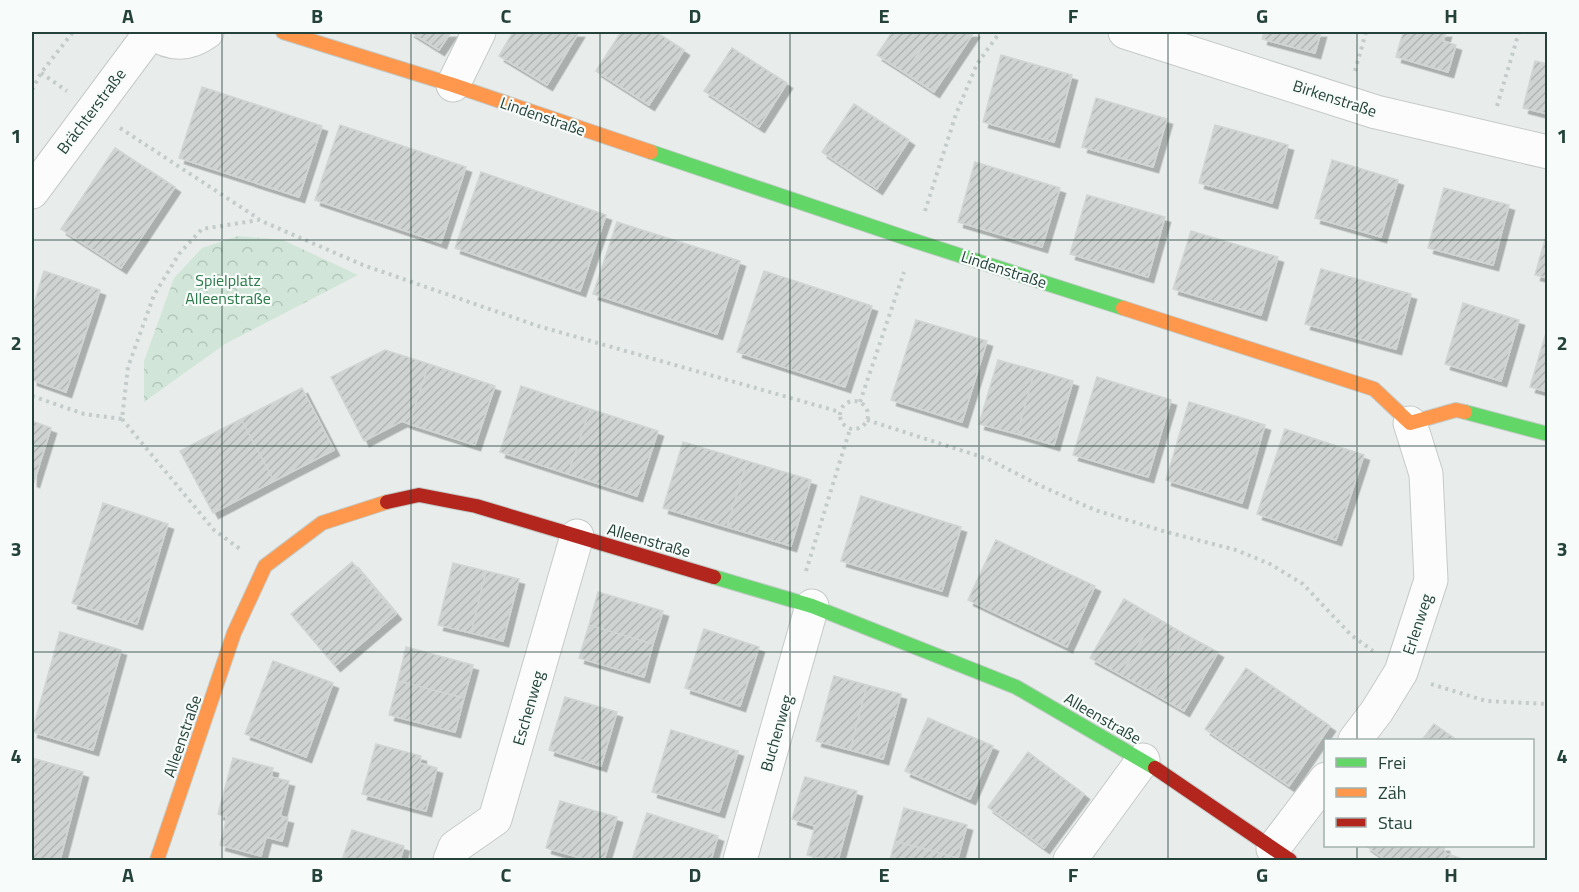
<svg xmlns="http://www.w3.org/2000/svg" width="1579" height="892" font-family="'Titillium Web',sans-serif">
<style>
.park{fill:url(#park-crowns)}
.building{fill:url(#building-hatch);stroke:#d1d6d4;stroke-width:1.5;filter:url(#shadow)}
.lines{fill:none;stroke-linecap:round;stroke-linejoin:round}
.street-casing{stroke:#c5cac8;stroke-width:35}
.fast-casing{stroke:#c3cbc8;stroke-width:16}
.slow-casing{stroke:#c3cbc8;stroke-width:16}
.jam-casing{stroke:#c3cbc8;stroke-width:16}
.path{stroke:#c3ccca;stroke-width:4;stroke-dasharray:3 4.5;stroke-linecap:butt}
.street{stroke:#fcfcfc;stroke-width:33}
.fast{stroke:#63d668;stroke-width:14}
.slow{stroke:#ff974d;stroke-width:14}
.jam{stroke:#b3261e;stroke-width:14}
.grid{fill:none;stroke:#24423a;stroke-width:1.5;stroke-opacity:0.55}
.labels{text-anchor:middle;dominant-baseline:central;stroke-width:4.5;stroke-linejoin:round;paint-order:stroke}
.street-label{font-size:16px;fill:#24423a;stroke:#f7fbf9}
.park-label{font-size:16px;fill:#2d7a4b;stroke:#f7fbf9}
.neatline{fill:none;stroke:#24423a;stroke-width:2}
.grid-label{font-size:20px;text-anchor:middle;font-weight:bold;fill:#24423a}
</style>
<defs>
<pattern id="park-crowns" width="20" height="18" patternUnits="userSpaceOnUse" patternTransform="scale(1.5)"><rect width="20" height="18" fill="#d1e6d8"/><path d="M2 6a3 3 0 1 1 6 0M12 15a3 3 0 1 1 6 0" fill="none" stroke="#b3c6ba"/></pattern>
<pattern id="building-hatch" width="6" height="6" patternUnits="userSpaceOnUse" patternTransform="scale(1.5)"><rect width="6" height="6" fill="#cfd4d2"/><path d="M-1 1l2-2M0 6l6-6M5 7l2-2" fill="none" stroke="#b2b7b5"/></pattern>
<filter id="shadow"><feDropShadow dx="5.5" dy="5.5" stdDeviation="0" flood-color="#0004"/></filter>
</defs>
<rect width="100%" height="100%" fill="#e8edeb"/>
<path class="park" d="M238 236 283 240 358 275 225 344 144 402V361L174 278 202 248Z"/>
<path class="building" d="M410 32H451L439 50Z
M513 32H579L547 85 499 56Z
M621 32H656L684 50 649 105 596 71Z
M892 32H933L905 73 877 55Z
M933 32H974L934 92 905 73Z
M1264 32H1321L1315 53 1262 39Z
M1401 32H1446L1443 41 1456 45 1448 72 1396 57 1403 32Z
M732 48 787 83 759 127 704 91Z
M1001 55 1072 75 1054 142 983 122Z
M1535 61 1548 64V114L1523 108Z
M202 87 322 126 299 197 179 158Z
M1096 98 1167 119 1153 167 1082 147Z
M854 104 909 140 877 189 822 152Z
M340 125 466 167 441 243 315 200Z
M1215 125 1288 145 1272 203 1199 183Z
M115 148 175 187 121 268 61 229Z
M1332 160 1398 180 1381 237 1315 218Z
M975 162 1060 188 1042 247 958 222Z
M481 172 606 215 580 291 455 248Z
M1444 188 1509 205 1493 265 1428 248Z
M1087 195 1165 217 1148 277 1070 254Z
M617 222 740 261 717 334 593 294Z
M1548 229V278L1535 275Z
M1191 231 1278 257 1261 315 1173 289Z
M1321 269 1411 294 1396 349 1305 324Z
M44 271 100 290 66 392 32 380V310Z
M764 271 872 306 845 387 737 352Z
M1463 303 1519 320 1501 381 1445 364Z
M916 320 987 341 962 422 891 400Z
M1545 336 1548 337V392L1530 387Z
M385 350 429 364 409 424 402 421 364 441 331 377Z
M998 360 1035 370 1017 434 979 424Z
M429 364 495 386 475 445 409 424Z
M1035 370 1073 381 1054 445 1017 434Z
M1097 377 1171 400 1148 477 1073 455Z
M521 386 590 409 568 474 500 452Z
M302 388 334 450 274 481 241 419Z
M1189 402 1265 425 1242 503 1166 480Z
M590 409 658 431 637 496 568 474Z
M241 419 274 481 213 513 180 451Z
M32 421 51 428 34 482 32 481Z
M1285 429 1364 455 1336 540 1257 514Z
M683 442 747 461 727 527 663 508Z
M747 461 811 480 791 546 727 527Z
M861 496 961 527 942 591 841 561Z
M103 503 168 524 137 624 72 603Z
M996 540 1095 586 1067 647 968 600Z
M352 562 396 614 335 666 291 614Z
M453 563 486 571 471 633 438 625Z
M486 571 519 579 503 641 471 633Z
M598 592 663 611 653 644 589 625Z
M1124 599 1155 617 1121 675 1090 658Z
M1155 617 1186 635 1153 693 1121 675Z
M589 625 653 644 644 677 579 658Z
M704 629 759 647 740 706 685 688Z
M60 632 121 650 93 750 32 732Z
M1186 635 1218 652 1184 711 1153 693Z
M406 647 473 665 464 698 398 681Z
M273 661 333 683 306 757 245 734Z
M1246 668 1330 726 1289 786 1205 729Z
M834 676 867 685 850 750 816 741Z
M398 681 464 698 455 732 389 715Z
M867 685 901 694 883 759 850 750Z
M565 697 617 712 601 766 549 750Z
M928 718 993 746 970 799 905 771Z
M1434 724 1457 740H1422Z
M671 730 738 751 719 812 652 792Z
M376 744 421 756 420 763 437 768 426 811 362 794Z
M1028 752 1084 794 1044 848 988 807Z
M32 758 83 772 60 860H32Z
M233 758 273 768 271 777 289 781 280 816 288 818 282 841 266 837 261 856 220 845 227 817 218 814Z
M805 777 857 791 838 860H827L807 855 815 826 792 819Z
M560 801 617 817 604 860H588L546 848Z
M904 808 967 825 958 858 895 841Z
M647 813 718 836 711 860H632Z
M352 830 404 846 400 860H342Z
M895 841 958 858 957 860H890Z
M1366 846H1444L1445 853 1465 860H1386Z"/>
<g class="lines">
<defs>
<path id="street" d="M151 32C170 45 188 46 207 32
M1125 32 1376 112 1548 152
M453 85 479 32
M32 192 151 32
M1355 740 1377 711 1401 672 1431 580 1426 474 1410 423
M1273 849 1326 779
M450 860 455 847 495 819 577 536
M740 860 812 606
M1070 860 1143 760"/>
<path id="fast" d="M651 152 915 241 1123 308
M1465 412 1548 434
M714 577 812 606 1016 687 1155 768"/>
<path id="slow" d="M283 32 453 85 651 152
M1123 308 1374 389 1410 423 1456 410 1465 412
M157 860 234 633 265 566 322 523 387 502"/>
<path id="jam" d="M387 502 419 495 476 506 714 577
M1155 768 1290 860"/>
</defs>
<use href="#street" class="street-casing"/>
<use href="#fast" class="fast-casing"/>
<use href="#slow" class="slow-casing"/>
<use href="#jam" class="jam-casing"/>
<path class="path" d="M1355 71 1366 32
M41 73 67 91
M32 90 41 73 73 32
M1497 106 1519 32
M120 128 259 219
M925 211 956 114 977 64 1000 32
M32 396 84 414 122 419 128 367 154 295 179 254 202 229 259 220 363 265 538 326 840 412
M840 415a14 14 0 1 1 28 0a14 14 0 1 1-28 0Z
M860 402 904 272
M122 419 214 530 240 549
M867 420 988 459 1041 486 1095 510 1163 531 1236 550 1270 564 1303 584 1351 635 1373 651
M806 571 850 429
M1431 684 1486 701 1548 704"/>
<use href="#street" class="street"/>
<use href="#fast" class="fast"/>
<use href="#slow" class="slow"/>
<use href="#jam" class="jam"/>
</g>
<path class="grid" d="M222 32V860M411 32V860M600 32V860M790 32V860M979 32V860M1168 32V860M1357 32V740M32 240H1548M32 446H1548M32 652H1548M1357 846V860"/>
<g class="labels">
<g class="street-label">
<text transform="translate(1335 98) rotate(18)">Birkenstraße</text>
<text transform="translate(91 111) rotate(-53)">Brächterstraße</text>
<text transform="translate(543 116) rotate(19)">Lindenstraße</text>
<text transform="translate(1004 269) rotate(18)">Lindenstraße</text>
<text transform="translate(649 540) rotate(16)">Alleenstraße</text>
<text transform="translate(1417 624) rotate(-72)">Erlenweg</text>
<text transform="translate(528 708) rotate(-74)">Eschenweg</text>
<text transform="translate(1103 718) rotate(30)">Alleenstraße</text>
<text transform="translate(776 733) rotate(-74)">Buchenweg</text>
<text transform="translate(182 736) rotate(-71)">Alleenstraße</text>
</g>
<g class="park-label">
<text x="228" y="280">Spielplatz<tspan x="228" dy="18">Alleenstraße</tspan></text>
</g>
</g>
<rect width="1579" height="892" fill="none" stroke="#f7fbf9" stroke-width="66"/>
<rect x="1324" y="739" width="210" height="108" fill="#f7fbf9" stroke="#a3b1ad" stroke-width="1.5"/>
<rect x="1336" y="758" width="30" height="9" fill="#63d668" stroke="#a3b1ad" stroke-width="1.5"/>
<text x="1378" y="769" font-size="18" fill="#24423a">Frei</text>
<rect x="1336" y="788" width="30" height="9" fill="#ff974d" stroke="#a3b1ad" stroke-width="1.5"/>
<text x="1378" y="799" font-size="18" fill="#24423a">Zäh</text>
<rect x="1336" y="818" width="30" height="9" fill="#b3261e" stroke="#a3b1ad" stroke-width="1.5"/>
<text x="1378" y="829" font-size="18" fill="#24423a">Stau</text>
<rect x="33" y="33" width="1513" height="826" class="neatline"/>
<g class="grid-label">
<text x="128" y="23">A</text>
<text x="317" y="23">B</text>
<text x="506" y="23">C</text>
<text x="695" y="23">D</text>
<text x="884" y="23">E</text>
<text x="1073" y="23">F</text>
<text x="1262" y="23">G</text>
<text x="1451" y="23">H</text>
<text x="16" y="143">1</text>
<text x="1562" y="143">1</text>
<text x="16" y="350">2</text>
<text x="1562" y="350">2</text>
<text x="16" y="556">3</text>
<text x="1562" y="556">3</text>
<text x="16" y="763">4</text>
<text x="1562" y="763">4</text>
<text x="128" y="882">A</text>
<text x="317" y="882">B</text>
<text x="506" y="882">C</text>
<text x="695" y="882">D</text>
<text x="884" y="882">E</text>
<text x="1073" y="882">F</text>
<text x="1262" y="882">G</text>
<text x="1451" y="882">H</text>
</g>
</svg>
